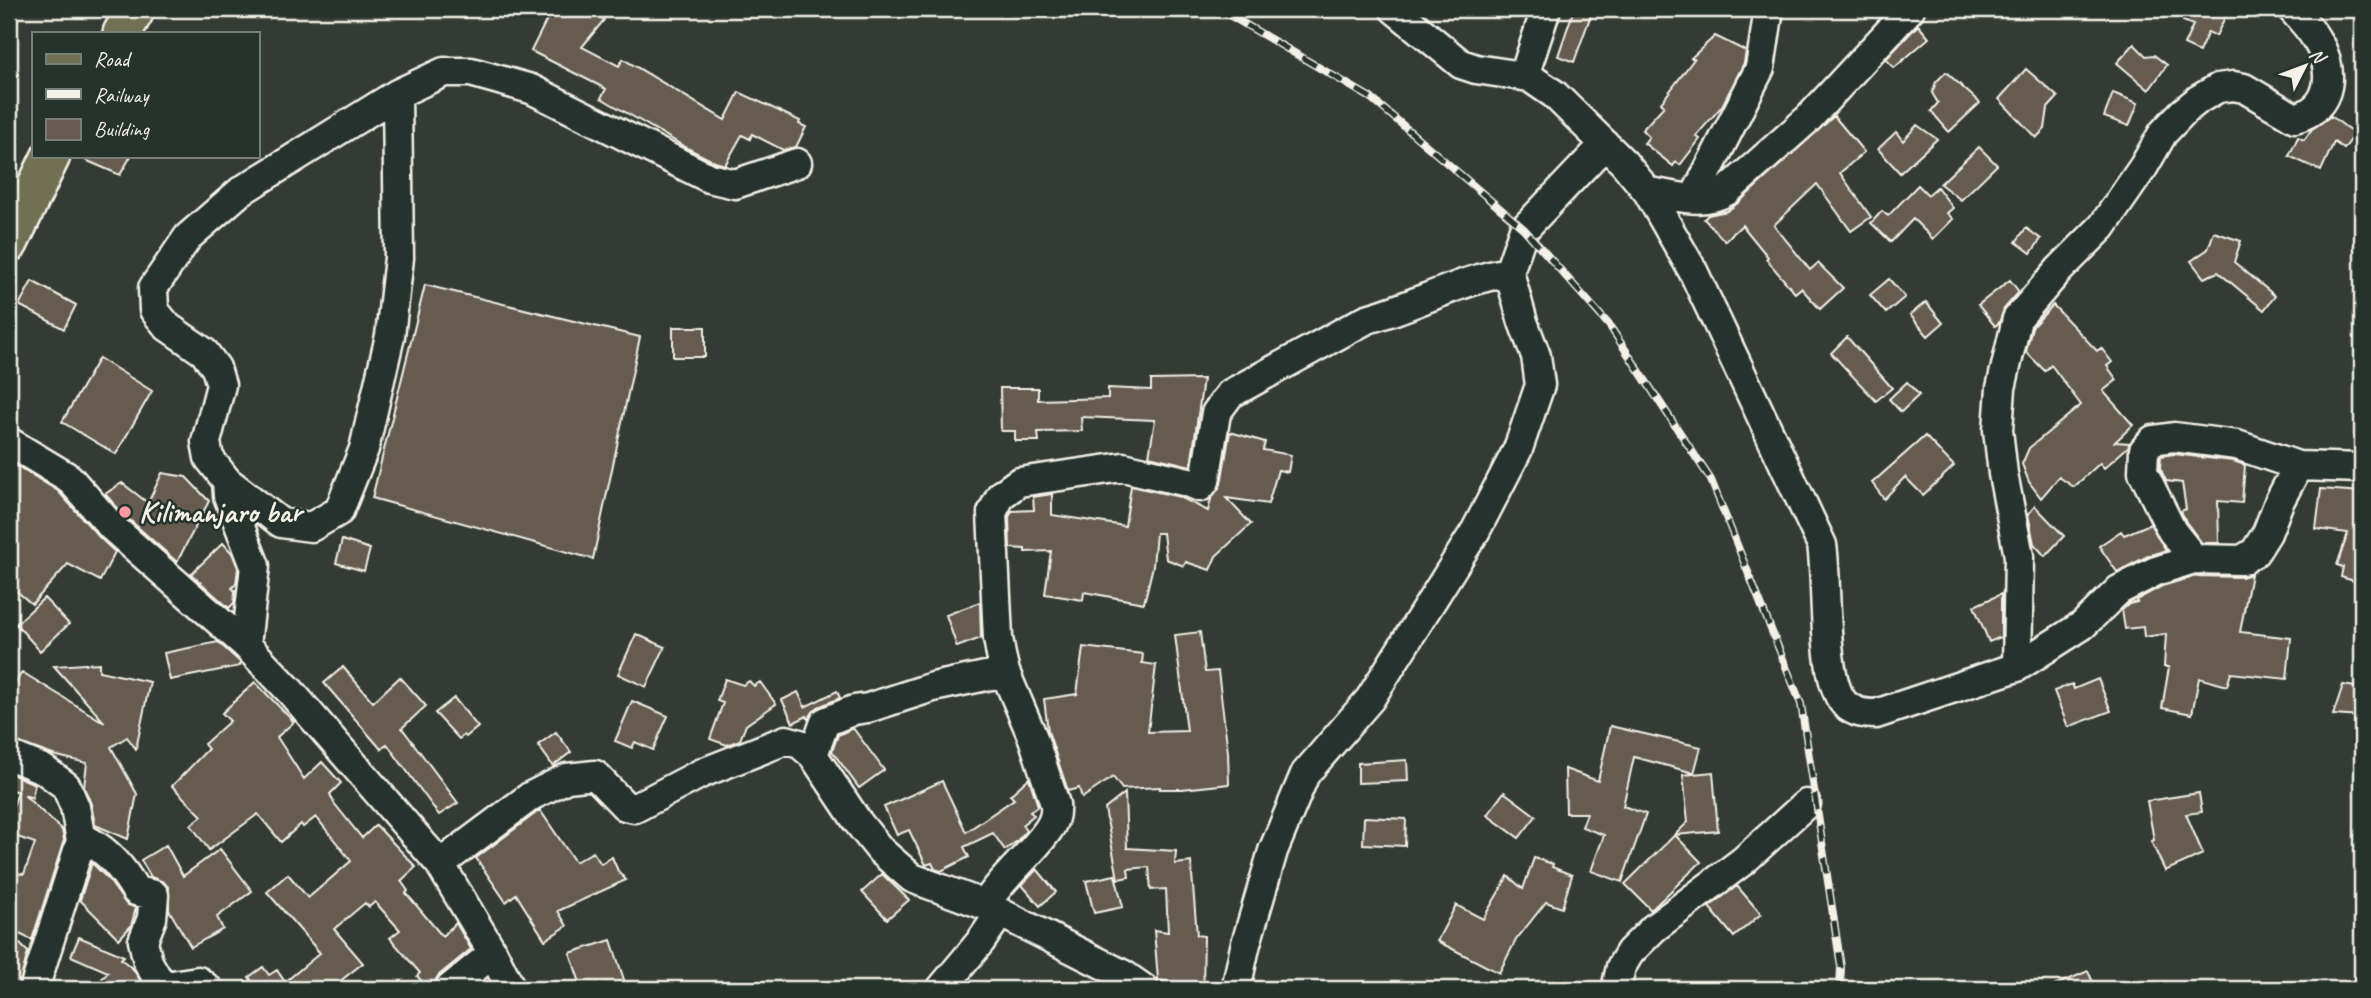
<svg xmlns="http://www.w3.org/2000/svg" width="2371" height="998" font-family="Caveat,sans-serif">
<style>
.building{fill:#655b50;stroke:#f4f1e8;stroke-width:2}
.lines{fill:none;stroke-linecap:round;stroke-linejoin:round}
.minor-casing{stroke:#f4f1e8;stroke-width:33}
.major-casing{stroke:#f4f1e8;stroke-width:42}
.minor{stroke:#26332d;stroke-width:28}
.major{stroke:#716f52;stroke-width:37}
.rail-casing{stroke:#f4f1e8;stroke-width:8}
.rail{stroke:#26332d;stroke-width:5;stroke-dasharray:16;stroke-linecap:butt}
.poi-dot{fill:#ff9aa2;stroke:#26332d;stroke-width:2.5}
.labels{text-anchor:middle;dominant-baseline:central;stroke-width:5;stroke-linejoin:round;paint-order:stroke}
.poi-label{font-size:30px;font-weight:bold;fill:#f4f1e8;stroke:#26332d;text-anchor:start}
</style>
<rect width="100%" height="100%" fill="#333b34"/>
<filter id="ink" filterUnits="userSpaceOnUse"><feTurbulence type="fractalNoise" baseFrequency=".0143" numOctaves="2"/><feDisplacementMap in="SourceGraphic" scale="14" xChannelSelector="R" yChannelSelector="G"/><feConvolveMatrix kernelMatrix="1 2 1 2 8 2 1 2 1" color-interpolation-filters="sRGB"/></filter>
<g filter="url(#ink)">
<path class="building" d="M555 9H590L604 20 582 47 619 66 623 59 725 120 739 92 800 121 799 124 806 127 796 147 783 150 752 134 750 139 742 135 725 165 715 162 687 148 601 98 606 89 531 51 546 21Z
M1574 9H1593L1574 62 1558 56Z
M2188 9H2229L2216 36 2208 32 2199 52 2184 45 2193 25 2183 21Z
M1918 25 1929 38 1894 68 1886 59Z
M1715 36 1746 51 1744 63 1722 106 1696 136 1700 139 1680 165 1676 162 1673 166 1644 143 1649 137 1642 130 1664 106 1661 103 1694 59 1691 58Z
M2134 44 2146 56 2154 55 2167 65 2149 90 2117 63Z
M2026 69 2058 97 2048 108 2045 129 2036 138 1999 99Z
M1946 72 1980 103 1949 132 1931 111 1938 103 1932 93 1936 82Z
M2113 93 2138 103 2129 126 2104 117Z
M1834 116 1864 152 1840 173 1871 217 1851 231 1817 184 1774 225 1810 270 1818 263 1843 288 1820 309 1801 288 1795 293 1766 259 1768 257 1742 225 1725 241 1704 219 1708 215 1727 211 1738 203Z
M2331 116 2355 134 2344 149 2334 142 2321 171 2289 156 2298 137 2304 140 2312 129Z
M1917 125 1937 139 1900 173 1878 149 1896 132 1903 141Z
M1979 147 1997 165 1961 200 1940 184Z
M76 156H131L120 175Z
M1918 185 1928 195 1937 187 1953 208 1947 213 1953 219 1933 239 1913 219 1891 242 1871 223 1882 211 1888 216Z
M2026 228 2041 239 2031 253 2016 242Z
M2214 232 2241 241 2234 262 2275 296 2264 310 2218 272 2204 278 2191 261 2208 249Z
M1889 279 1905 297 1886 313 1870 295Z
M2010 280 2019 292 2004 309 1999 323 1995 326 1978 305Z
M32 281 76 305 64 329 19 305Z
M425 285 640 337 593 559 372 498Z
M1926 302 1943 323 1928 336 1910 315Z
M2053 305 2097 351 2101 348 2112 362 2107 366 2117 380 2103 391 2133 425 2115 442 2130 443 2128 447 2104 468 2100 463 2074 487 2059 477 2041 498 2029 482 2022 464 2029 448 2081 405 2051 365 2045 371 2026 352 2032 327Z
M673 327H705V357H673Z
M1847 337 1892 388 1876 401 1831 353Z
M99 358 152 391 116 454 62 422Z
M1203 379 1191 466 1149 456 1155 420 1081 417 1082 431 1038 432 1039 441H1015V431H1001L1000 388H1038V400L1108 398V388L1151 390V380Z
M1907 382 1919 395 1901 412 1889 399Z
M1230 432 1265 442 1263 450 1291 455 1288 472 1278 470 1268 504 1226 498 1251 524 1216 556 1210 570 1186 562 1184 566 1166 559 1163 533H1156L1153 566 1144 603 1084 592 1083 600 1045 594 1051 551 1025 552V549L1010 548 1009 517 1012 511 1034 510 1033 497 1052 494V515L1125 526 1131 486 1180 497 1208 511 1211 499 1221 484Z
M1925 436 1954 466 1923 495 1905 477 1884 499 1872 483Z
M2174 454 2233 461 2245 465 2242 503 2218 501 2219 543H2202L2186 522 2181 511 2186 509 2182 483 2166 481 2160 468 2161 456Z
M9 461 58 491 100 538 115 552 100 581 68 564 32 604 9 585Z
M162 473 186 477 209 501 177 562 124 515 105 494 122 483 148 503Z
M2321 489 2362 492V561L2357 582 2341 577 2343 567 2337 565 2348 533 2316 529Z
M2035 506 2064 536 2045 556 2034 544 2028 514Z
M2150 524 2166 550 2148 556 2117 572 2099 546 2121 531 2124 535Z
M342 540 370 549 364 571 336 563Z
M223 543 232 553 238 568 236 584 232 588 235 591 234 603 229 608 191 574Z
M2251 574 2240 632 2291 638 2287 679 2231 673 2227 686 2199 678 2192 714 2162 708 2169 667H2164L2166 634 2144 637 2143 627 2125 629 2122 610 2129 604 2137 602 2136 600 2162 586 2196 576 2242 577Z
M2001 594V637L1989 642 1974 606Z
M44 598 69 624 40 651 16 624Z
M980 602 981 638 957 647 946 615Z
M1200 632 1205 672 1218 671 1228 752 1229 784 1182 789H1160V787L1122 789 1113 777 1082 798 1079 788 1068 791 1048 731 1044 699 1077 694 1083 647 1143 654 1142 663 1156 665 1148 732 1187 731 1175 635Z
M636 634 665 647 646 687 618 674Z
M218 642 240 662V666L170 680 164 653Z
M99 663V671L150 682 136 749 127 737 111 747 137 794 128 839 95 825 91 804 84 787 87 763 53 755 9 739V693L22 672 105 723 54 666Z
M343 667 373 702 400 677 426 706 402 728 458 803 439 815 387 744 381 749 324 683Z
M725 679 743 685 749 681 754 686 760 682 776 704 746 725 740 740 727 745 710 739 723 703 717 701Z
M2098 679 2111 711 2068 727 2054 691 2072 684 2074 689Z
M255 682 294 722 277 737 304 779 322 762 341 783 330 794 334 803 362 838 376 825 416 867 401 881 408 891 406 893 442 936 456 923 471 949 438 976 434 983 433 989H429L417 976 420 973 390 938 400 930 375 902 369 907 365 903 334 929 363 963 330 989H246L254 984 249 977 263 967 269 975 277 970 285 982 320 953 267 892 288 874 308 898 351 861 316 817 303 827 301 824 281 842 258 814 209 850 191 825 202 816 172 786 208 749 204 744 230 721 222 713Z
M2343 685 2362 688V717L2333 715Z
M837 691 840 698 818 707 808 719 807 716 793 723 782 700 798 692 805 707Z
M454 698 478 727 466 737 464 735 459 739 435 713Z
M632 701 668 716 653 750 635 742 632 748 615 741Z
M1610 726 1701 747 1694 773 1634 757 1623 806 1646 814 1622 882 1591 871 1604 835 1582 827 1587 813H1566L1565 769 1598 781Z
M853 728 884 770 859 788 832 751 838 735Z
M556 732 571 752 553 766 538 745Z
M1407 760 1408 781 1358 783V763Z
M1713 772 1718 831 1675 835 1701 862 1651 910 1625 884 1688 822 1683 775Z
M9 773 35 784 32 798 24 795 62 830 64 840 32 940 9 929V873L24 874 35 843 9 834V818L18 792 9 789Z
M1029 778 1038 806 1030 812 1034 815 1022 825 1026 831 1017 841 1005 850 993 833 964 847 969 857 941 871 935 869 932 863 926 865 909 830 897 835 884 807 942 781 966 832 1014 799 1010 795Z
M1504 792 1536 816 1519 838 1487 815Z
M1125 793 1127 848 1176 851 1175 864 1191 862 1197 935 1204 936 1203 989H1168V982L1158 980 1154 930 1168 932 1166 889 1151 890 1149 867 1128 869 1129 877 1118 879 1105 809Z
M2199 793 2202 812 2186 814 2203 854 2165 871 2151 841 2154 840 2147 801Z
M540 810 575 862 593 852 601 864 612 857 618 871 626 880 558 911 567 926 545 940 516 894 506 902 476 858Z
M1364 817 1406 819 1405 846 1363 844Z
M166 845 183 876 220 849 252 891 217 917 223 929 191 947 169 910V888L164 882 151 877 141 860Z
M1534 858 1553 864 1552 867 1572 875 1562 908 1546 902 1516 940 1499 973 1437 941 1456 905 1483 919 1508 876 1523 889Z
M92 863 108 879 126 904 136 908 131 926 119 939 80 900Z
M1037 869 1056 892 1040 906 1022 885Z
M882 874 909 900 887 919 862 892Z
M1115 875 1123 907 1094 913 1086 881Z
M1737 886 1761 914 1734 937 1709 907Z
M9 933 28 952 18 989H9Z
M79 937 124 956 121 959 133 969 146 989H93L108 972 71 956Z
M611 940 627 989H582L570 953Z
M2088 971 2096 989H2047Z"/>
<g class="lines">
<defs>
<path id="minor" d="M1394 9 1461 64 1476 69 1529 77 1554 94 1624 163 1648 192 1693 271 1822 545C1828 581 1821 683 1846 705 1855 713 1865 714 1876 714L2017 667 2083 625 2119 590 2156 571 2194 559 2242 560 2255 552 2267 533 2279 502 2298 466
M1524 76 1546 9
M1648 192C1674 195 1703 206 1727 191L1809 118 1910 9
M1694 198 1760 68 1769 9
M9 442 69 478 112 527 246 645 290 691 440 864 493 953 511 989
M227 481 281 523 311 527 339 511 364 449 390 336 399 258 397 94
M2194 559 2172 531 2143 472 2144 450 2153 440 2174 437 2237 445 2298 466 2362 468
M246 645 255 566 228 496 227 481 209 458 206 442 221 385 216 368 204 352 168 327 154 310 153 288 188 237 241 191 397 94 444 72H471L531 89 709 178 735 184 797 163
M2017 667 2019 556 2003 474 1998 430 2001 388 2017 319 2059 270 2102 227 2144 166 2163 133 2183 112 2199 99 2218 88 2233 86 2244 88 2295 118C2334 109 2335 67 2316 39 2310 28 2300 18 2292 9
M9 755 43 769 66 786 75 807 81 841 34 989
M813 755 825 722 854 710 868 708 933 687 1005 672
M81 841 87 840C109 852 123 869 136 891L154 895 152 918 143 941 148 962 156 976 165 986 198 981 208 989
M440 864 531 796 567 778 595 775 625 806 635 808 702 773 786 740 800 744 813 755 857 821 881 851 912 878 985 905 1124 975 1144 989
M985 905C1002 877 1029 857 1048 830 1054 822 1056 813 1055 804L1033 738 1005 672 1001 655 998 638 992 513 1001 495 1019 482 1123 467 1188 482 1200 487 1205 481 1216 413 1230 394 1367 319C1415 306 1459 280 1509 272
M449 989 493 953
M941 989 981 941 1000 913
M1236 989 1245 947 1273 851 1305 774 1370 699 1476 530 1518 449 1540 385 1536 356 1523 322 1509 272 1524 229 1605 144
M1616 989 1621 967 1630 952 1654 928 1743 861 1806 804"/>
<path id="major" d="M122 33 136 9
M9 243 51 156"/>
</defs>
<use href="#minor" class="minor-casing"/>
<use href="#major" class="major-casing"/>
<use href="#minor" class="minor"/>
<use href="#major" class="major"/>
<defs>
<path id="rail" d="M1219 9 1371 98 1524 229 1609 325 1711 480 1801 704 1841 967 1840 989"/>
</defs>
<use href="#rail" class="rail-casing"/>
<use href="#rail" class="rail"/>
</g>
</g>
<circle class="poi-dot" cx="125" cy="512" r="7"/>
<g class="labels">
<g class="poi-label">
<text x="139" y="512">Kilimanjaro bar</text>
</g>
</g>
<rect width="2371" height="998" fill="none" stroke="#26332d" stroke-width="35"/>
<rect x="18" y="18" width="2336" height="963" fill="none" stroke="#f4f1e8" stroke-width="2.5" filter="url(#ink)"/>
<rect x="32" y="32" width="228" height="126" fill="#26332d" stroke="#787f78" stroke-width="2"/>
<rect x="46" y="54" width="35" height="10" fill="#716f52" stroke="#787f78" stroke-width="2"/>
<text x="94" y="66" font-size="21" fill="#f4f1e8">Road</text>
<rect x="46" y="89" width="35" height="10" fill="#f4f1e8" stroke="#787f78" stroke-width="2"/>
<text x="94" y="102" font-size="21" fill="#f4f1e8">Railway</text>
<rect x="46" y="119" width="35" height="21" fill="#655b50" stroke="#787f78" stroke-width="2"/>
<text x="94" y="136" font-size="21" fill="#f4f1e8">Building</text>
<g transform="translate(2305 66) rotate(48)" stroke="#26332d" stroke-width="5" paint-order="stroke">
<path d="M0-5L12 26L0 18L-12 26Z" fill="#f4f1e8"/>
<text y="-10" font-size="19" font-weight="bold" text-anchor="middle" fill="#f4f1e8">N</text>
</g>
</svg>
